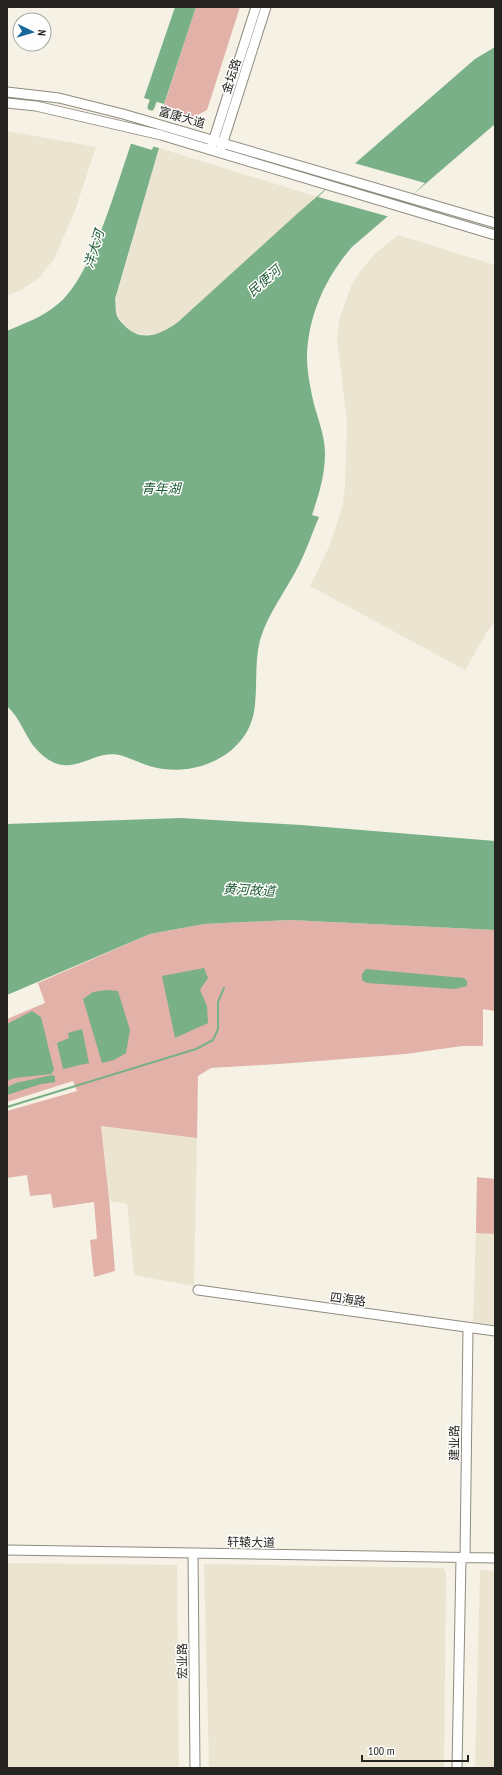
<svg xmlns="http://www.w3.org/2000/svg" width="502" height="1775" font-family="'PT Sans Narrow','Noto Sans SC',sans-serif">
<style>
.built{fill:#ebe4d0}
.green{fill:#e2b1a8}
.water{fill:#79b087}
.pier{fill:#f5f1e4}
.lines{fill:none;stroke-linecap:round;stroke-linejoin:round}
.stream{stroke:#79b087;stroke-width:2}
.canal{stroke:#79b087;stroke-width:7}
.minor-casing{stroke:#8f8b7f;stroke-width:11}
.minor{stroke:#fff;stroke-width:9}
.labels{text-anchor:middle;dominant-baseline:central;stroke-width:3;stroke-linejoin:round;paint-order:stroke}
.street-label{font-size:12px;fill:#262420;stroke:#fefefe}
.water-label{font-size:13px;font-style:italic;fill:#1f5c34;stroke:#fefefe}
</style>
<rect width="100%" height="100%" fill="#f5f1e4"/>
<path class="built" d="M7 131 96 147 76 208 54 259 39 278 21 290 7 296Z
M159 148 318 197 178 322 167 331 155 334 143 335 131 332 118 317 115 299Z
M398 235 495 265V622L488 630 465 670 310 586 329 547 342 508 345 487 347 422 337 338 339 320 352 284 360 271 377 252Z
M101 1126 197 1138 194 1286 134 1275 127 1204 110 1201Z
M476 1233 495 1234V1325L473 1322Z
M7 1563 177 1565 179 1768H7Z
M204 1564 444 1568 446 1574 444 1768H209Z
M480 1570 495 1571V1768H475Z"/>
<path class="green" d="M196 7H240L207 110 190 119 162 111Z
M290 920 495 930V1011L483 1009V1046H462L406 1054 293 1063 211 1068 198 1076 197 1138 101 1126 109 1198 115 1271 94 1277 90 1240 97 1239 94 1202 53 1208 51 1194 30 1196 27 1175 7 1178V1111L77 1091 73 1081 7 1102V1019L45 1003 38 983 150 934 204 924Z
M477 1177 495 1179V1234L476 1233Z"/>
<path class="water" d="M175 7H196L164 104 144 98Z
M495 47V124L352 247C325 278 308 316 307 357 307 371 310 386 313 400 317 417 325 435 325 453 325 475 319 494 312 515L319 517C312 533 307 549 299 565 287 589 268 613 260 640 254 664 258 688 254 712 246 754 201 774 163 769 148 767 137 761 123 756 92 746 71 785 38 751 25 738 22 720 7 706V331C25 323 43 317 58 304 92 277 117 183 132 141L159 148 115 299C116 304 115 313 118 318 119 320 122 323 124 325 140 343 161 335 178 322L298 213 475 59Z
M181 818 301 825 495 841V930L290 920 204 924 150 934 7 995V824Z
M204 968 208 978 200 990 207 1006 208 1023 175 1038 162 976Z
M366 969 464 978 467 981V986L455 989 367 983 362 980V974Z
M106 990 118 991 130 1030 126 1053 114 1060 102 1063 83 999 93 992Z
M32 1011 41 1017 54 1070 51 1074 15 1078 7 1081V1024Z
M82 1029 89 1063 63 1069 57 1043 69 1038 68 1033Z
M52 1075 55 1076V1082L41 1084 7 1095V1087L16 1083Z"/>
<path class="pier" d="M132 139 154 145 152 150 129 143Z
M354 163 425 183 390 217 318 197Z"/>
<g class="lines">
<path class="stream" d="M7 1107 196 1049 213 1040 218 1029V1002L224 988"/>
<path class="canal" d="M151 107 156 93"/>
<defs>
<path id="minor" d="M7 92 59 98 123 114 495 223
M7 103 36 106 161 135 495 235
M212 145 256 7
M221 148 266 7
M198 1290 495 1331
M7 1550 495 1558
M193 1553 195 1768
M465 1558 468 1328
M457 1768 461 1558"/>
</defs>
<use href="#minor" class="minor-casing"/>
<use href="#minor" class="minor"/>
</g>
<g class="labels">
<g class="street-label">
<text transform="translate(231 76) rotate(-72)">金坛路</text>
<text transform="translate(182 117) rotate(16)">富康大道</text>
<text transform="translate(348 1299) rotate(8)">四海路</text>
<text transform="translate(454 1443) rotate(-89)">建业路</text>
<text transform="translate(251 1542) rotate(1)">轩辕大道</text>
<text transform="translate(182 1661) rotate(-91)">宏业路</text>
</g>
<g class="water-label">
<text transform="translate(94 249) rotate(-73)">洋大河</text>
<text transform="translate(264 281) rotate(-41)">民便河</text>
<text x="161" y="488">青年湖</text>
<text transform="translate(249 890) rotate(3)">黄河故道</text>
</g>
</g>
<rect width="502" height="1775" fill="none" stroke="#262420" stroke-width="16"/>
<g transform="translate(32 32) rotate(95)"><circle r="19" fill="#fefefe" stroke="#a8a7a5"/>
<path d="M0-3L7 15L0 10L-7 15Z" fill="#19679a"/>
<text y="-6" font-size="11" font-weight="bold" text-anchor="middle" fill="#262420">N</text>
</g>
<path d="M362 1755v6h106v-6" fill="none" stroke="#262420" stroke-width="2"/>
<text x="368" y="1755" font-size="12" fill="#262420" stroke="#fefefe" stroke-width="3" paint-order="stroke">100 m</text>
</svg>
